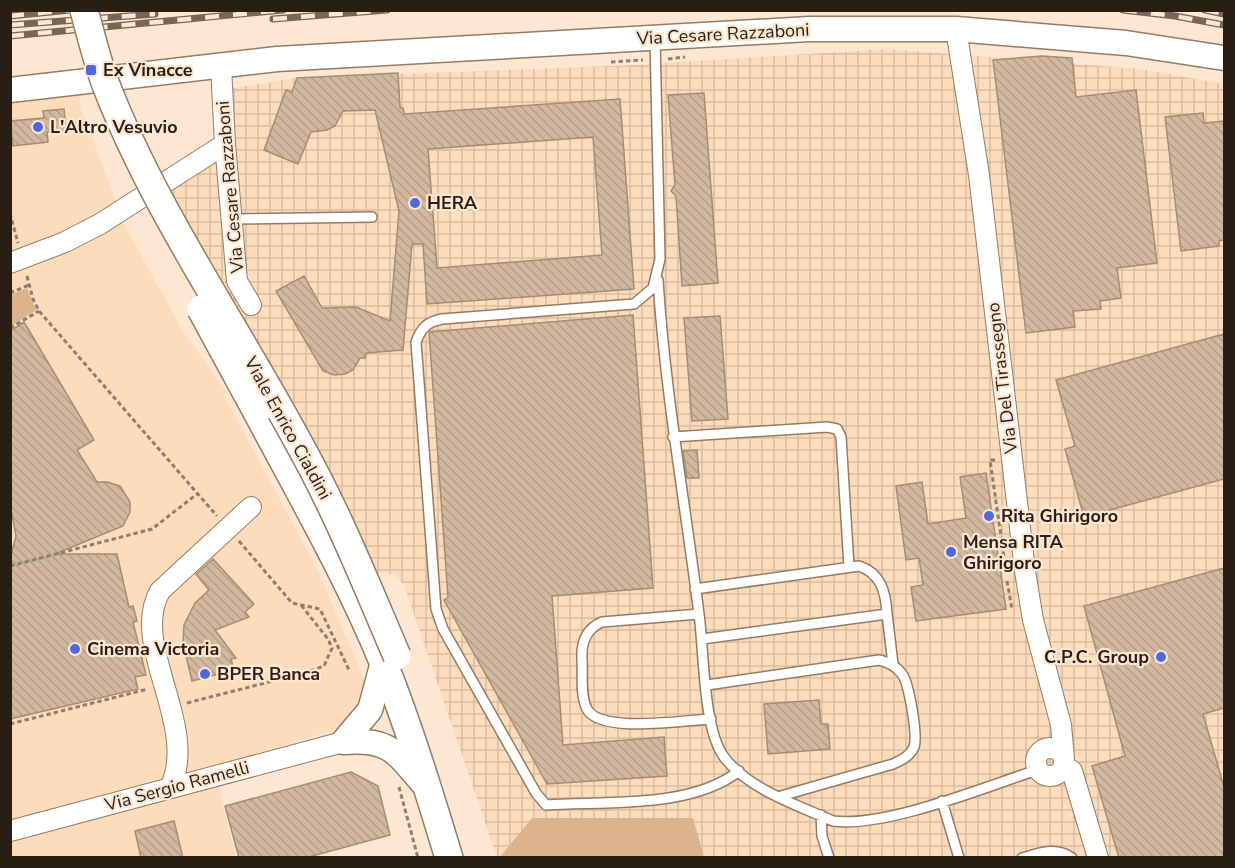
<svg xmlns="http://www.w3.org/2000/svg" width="1235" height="868" font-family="'Nunito Sans',sans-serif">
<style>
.built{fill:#fddcbc}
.industrial{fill:url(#industrial-grid)}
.grass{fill:#dbb38d}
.building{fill:url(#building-back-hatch);stroke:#a58c74;stroke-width:1.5;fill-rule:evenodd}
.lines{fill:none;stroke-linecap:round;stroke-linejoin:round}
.service-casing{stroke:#947c64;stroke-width:12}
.minor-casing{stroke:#947c64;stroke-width:22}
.tertiary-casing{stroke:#947c64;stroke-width:27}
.secondary-casing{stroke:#947c64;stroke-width:30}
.path{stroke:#8e7e6f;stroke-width:3;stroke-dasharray:4.5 3;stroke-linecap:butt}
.service{stroke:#fff;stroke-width:9}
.minor{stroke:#fff;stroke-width:20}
.tertiary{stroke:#fff;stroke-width:24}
.secondary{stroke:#fff;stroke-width:27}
.rail-casing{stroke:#756658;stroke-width:7}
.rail{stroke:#fde7d2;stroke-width:4.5;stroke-dasharray:14;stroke-linecap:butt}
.secondary-bridge-casing{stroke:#947c64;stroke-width:30;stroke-linecap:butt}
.secondary-bridge{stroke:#fff;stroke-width:27}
.poi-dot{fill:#5167dc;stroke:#fde7d2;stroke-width:2}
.labels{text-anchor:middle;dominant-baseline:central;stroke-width:4.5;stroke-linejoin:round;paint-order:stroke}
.street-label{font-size:18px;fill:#281e14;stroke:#fde7d2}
.poi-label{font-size:18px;font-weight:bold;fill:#281e14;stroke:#fde7d2;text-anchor:start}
</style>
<defs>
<pattern id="industrial-grid" width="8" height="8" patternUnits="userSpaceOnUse" patternTransform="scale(1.5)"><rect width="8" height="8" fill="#fddcbc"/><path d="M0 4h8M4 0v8" fill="none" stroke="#d9bca1"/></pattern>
<pattern id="building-back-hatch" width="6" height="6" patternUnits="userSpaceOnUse" patternTransform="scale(1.5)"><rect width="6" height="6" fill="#d2b89f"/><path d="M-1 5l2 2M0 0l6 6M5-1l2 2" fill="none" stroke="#b49e88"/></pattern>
</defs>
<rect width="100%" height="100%" fill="#fde7d2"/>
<path class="built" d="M79 93 81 108 127 230 184 333 228 393 224 395 318 571 363 677 366 696 351 720 335 730 214 766 236 857 11 858V98Z"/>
<path class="industrial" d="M887 49 1141 69 1224 84V857H497L404 585 394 574 378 573 308 435 157 177 214 140 212 91 297 78 636 65Z"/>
<path class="grass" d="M27 288 36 310 11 326V295Z
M532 818H693L704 857H500Z"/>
<path class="building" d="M1042 56 1072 58 1076 97 1136 90 1157 263 1117 268 1121 298 1100 301 1101 309 1073 311 1075 327 1026 333 993 60Z
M398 73 400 108H403L404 114 620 99 634 289 427 304 423 244H412L403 350 366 353 365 358H360L353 370 345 374 334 375 323 371 276 291 304 276 322 308 356 307 390 321 399 211 375 110 343 111 335 126 327 130 311 132 298 164 264 150 286 90 292 92 297 78ZM593 137 602 255 437 268 428 149Z
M704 93 718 283 682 286 676 196 671 191 675 185 668 95Z
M64 109 66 130 47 132 48 142 13 146 10 121 44 118 43 111Z
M1203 113 1204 123 1224 121V240L1219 241V246L1181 251 1165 117Z
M633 315 653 588 552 596 563 745 664 737 667 776 547 784 444 600 448 597 429 332Z
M720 316 728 419 692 421 684 318Z
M24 322 94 440 77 450 97 482H107L120 486 130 502V512L123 526 55 554H117L129 607 133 606 137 621 133 622 146 675 135 677 138 689 10 719V559L16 536 10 503V331Z
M1224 334V479L1084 517 1065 449 1075 446 1056 380Z
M697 450 699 478H687L683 451Z
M986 473 1006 609 916 621 911 587 923 585 919 558 906 560 896 486 922 482 928 524 966 518 960 477Z
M213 559 254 604 245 612 249 617 215 630 236 658 231 659 234 670 192 681 183 643 184 625 195 603 209 590 196 574Z
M1224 568V708L1203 714 1224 787V858H1119L1092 766 1125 756 1084 606Z
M819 700 821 724H828L830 749 768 754 764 704Z
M351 772 378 786 390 835 305 858H239L225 806Z
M174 821 183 858H141L135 831Z"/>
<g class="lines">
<defs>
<path id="service" d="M655 40 660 259 653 288 634 304 442 319C427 322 421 328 416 342L436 609 443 629 536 793 546 805C605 801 691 809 739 771
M232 219 372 217
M658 280C665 392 685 502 699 614 704 650 703 729 724 757 748 789 797 805 833 821 885 828 985 787 1037 770
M673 437 827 427 837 429 841 437 849 567
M695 589 859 566C881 573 886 593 887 614L702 639
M699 614 602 622C586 629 581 642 582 659 583 673 580 696 587 709 600 734 685 720 711 719
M887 614 893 664
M707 685 879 660C889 662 896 666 902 674 909 683 918 736 914 747 910 756 902 760 893 764L781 796
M942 801 959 858
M821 815 822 836 829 858
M1022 858C1039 853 1057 846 1072 858"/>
<path id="minor" d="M956 29 979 175 1025 571 1033 620 1061 725 1064 759
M221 66 225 144 237 281 251 305
M10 263 65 242 100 224 225 144
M1036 762a14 14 0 1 1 28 0a14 14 0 1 1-28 0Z
M1064 766 1072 771 1098 858
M170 788C200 725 129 646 160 591L251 507
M10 831 343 742"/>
<path id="tertiary" d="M10 90 277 59 809 29H956L1126 43 1224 58
M343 742C393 738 396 754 427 788
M343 742 370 710 383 662"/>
<path id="secondary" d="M257 412C301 495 348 576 384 664 409 727 429 792 449 858"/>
</defs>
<use href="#service" class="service-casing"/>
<use href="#minor" class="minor-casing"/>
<use href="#tertiary" class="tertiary-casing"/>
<use href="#secondary" class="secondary-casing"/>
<path class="path" d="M668 59 685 57
M611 62 643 60
M10 213 18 243
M27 276 33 299 39 311 217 516
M10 293 29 285
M10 328 39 311
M995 460H990L1006 571
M10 518V531
M239 541 292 603 320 609 350 672
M10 566 152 529 197 494
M1007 581 1012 609
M187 703 304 673 324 666 332 648 328 639 301 605
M10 724 148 689
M399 787 418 858"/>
<use href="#service" class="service"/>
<use href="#minor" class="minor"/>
<use href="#tertiary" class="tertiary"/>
<use href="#secondary" class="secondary"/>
<defs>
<path id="rail" d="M1123 10 1175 16 1224 25
M1205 10 1224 14
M10 16 70 10
M273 19 387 10
M10 25 155 14
M10 36 283 10"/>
</defs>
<use href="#rail" class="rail-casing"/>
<use href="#rail" class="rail"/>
<defs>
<path id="secondary-bridge" d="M84 10C91 35 97 61 106 85 156 214 237 327 302 449 339 516 367 586 397 656
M201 309 257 412"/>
</defs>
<use href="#secondary-bridge" class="secondary-bridge-casing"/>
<use href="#secondary-bridge" class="secondary-bridge"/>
</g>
<g class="poi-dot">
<rect x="85" y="64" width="12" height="12" rx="3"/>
<circle cx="38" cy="127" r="6"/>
<circle cx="415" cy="203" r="6"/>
<circle cx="989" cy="516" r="6"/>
<circle cx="951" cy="552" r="6"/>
<circle cx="75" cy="649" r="6"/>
<circle cx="1161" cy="657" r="6"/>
<circle cx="205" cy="674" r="6"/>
</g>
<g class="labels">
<g class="street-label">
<text transform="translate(723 34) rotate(-3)">Via Cesare Razzaboni</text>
<text transform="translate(230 187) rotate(-95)">Via Cesare Razzaboni</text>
<text transform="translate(1002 378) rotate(-97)">Via Del Tirassegno</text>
<text transform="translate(288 428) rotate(61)">Viale Enrico Cialdini</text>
<text transform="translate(177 786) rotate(-15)">Via Sergio Ramelli</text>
</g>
<g class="poi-label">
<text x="103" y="70">Ex Vinacce</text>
<text x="50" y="127">L'Altro Vesuvio</text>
<text x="427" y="203">HERA</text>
<text x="1001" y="516">Rita Ghirigoro</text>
<text x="963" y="542">Mensa RITA<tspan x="963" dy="21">Ghirigoro</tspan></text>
<text x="87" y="649">Cinema Victoria</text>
<text x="1149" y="657" text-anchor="end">C.P.C. Group</text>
<text x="217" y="674">BPER Banca</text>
</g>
</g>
<rect width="1235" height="868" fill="none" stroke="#281e14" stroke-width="24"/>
</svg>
